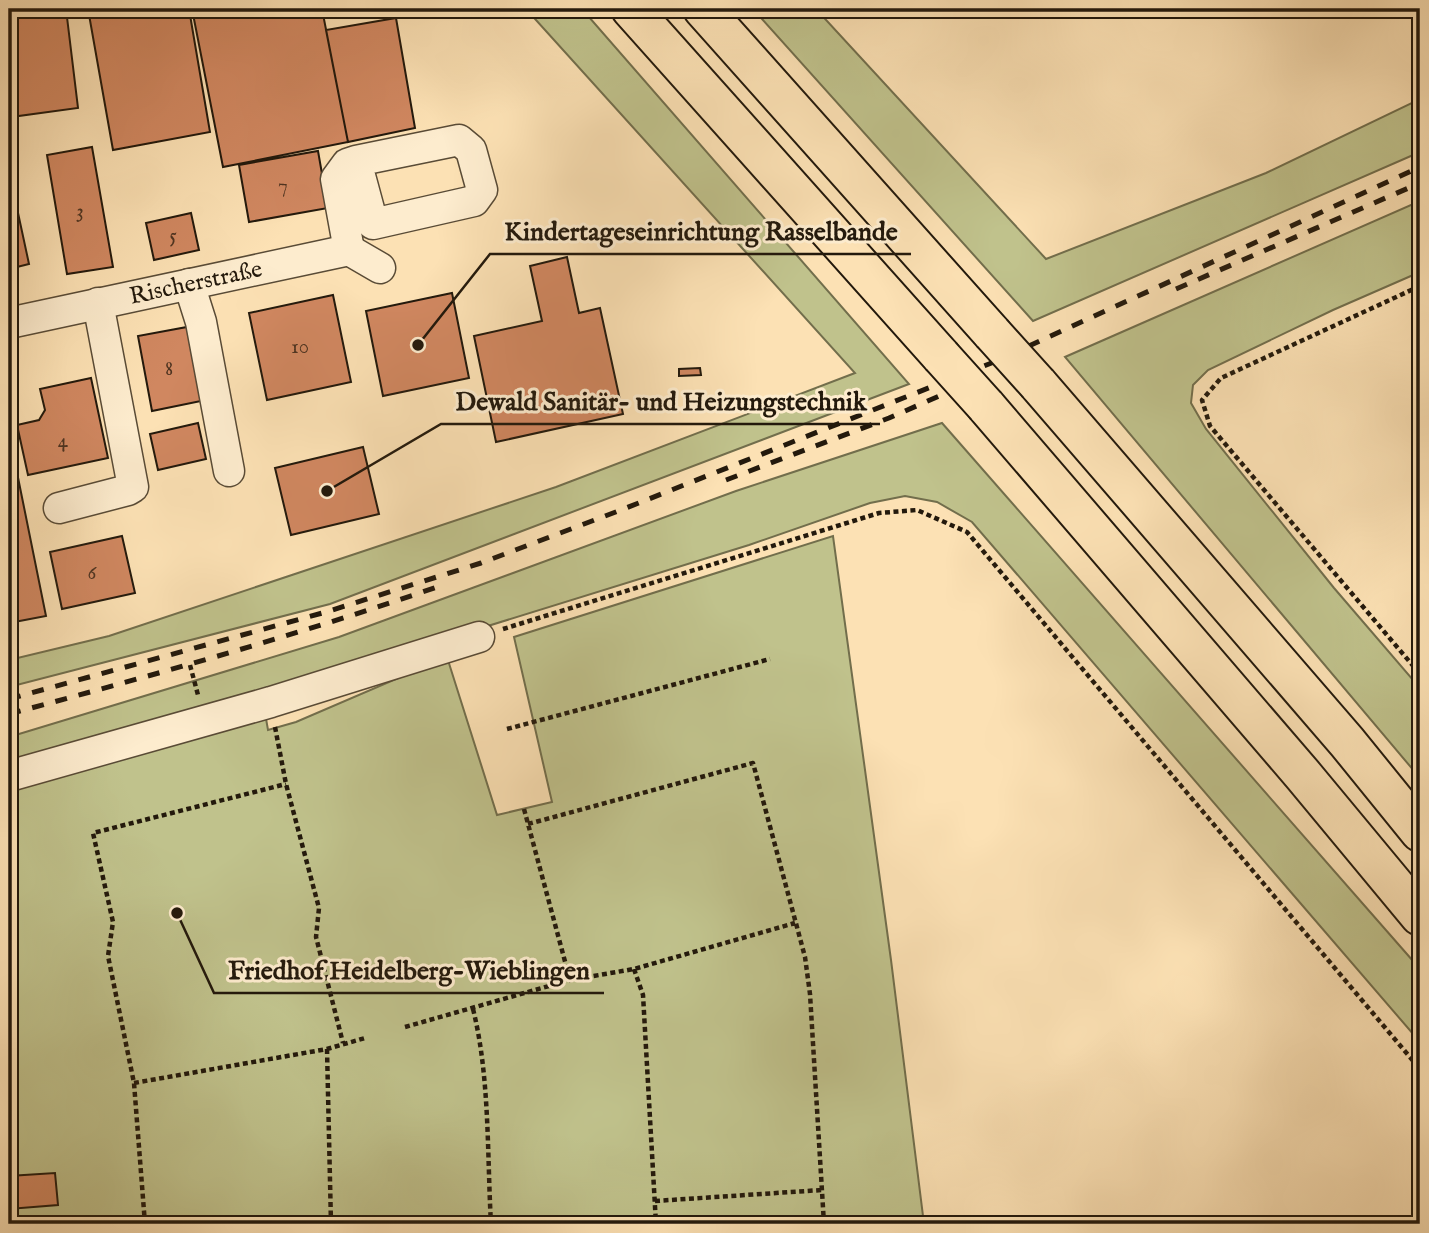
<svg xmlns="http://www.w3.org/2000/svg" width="1429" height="1233" font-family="'IM FELL English',serif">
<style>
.green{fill:#c0c28c;stroke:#726e4c;stroke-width:2}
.building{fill:#d08760;stroke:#23190c;stroke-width:2}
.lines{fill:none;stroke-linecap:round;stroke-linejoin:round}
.minor-casing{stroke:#594b36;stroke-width:33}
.highway-casing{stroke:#23190c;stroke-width:42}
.path{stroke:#23190c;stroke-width:4.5;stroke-dasharray:5 3.5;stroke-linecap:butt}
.minor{stroke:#fdecce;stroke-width:30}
.highway{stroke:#fce1b4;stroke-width:38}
.rail{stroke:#23190c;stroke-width:5;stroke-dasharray:12 12;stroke-linecap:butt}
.highway-bridge-casing{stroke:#23190c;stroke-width:42;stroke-linecap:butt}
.highway-bridge{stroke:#fce1b4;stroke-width:38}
.labels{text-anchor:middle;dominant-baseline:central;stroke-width:6;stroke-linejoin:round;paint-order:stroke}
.number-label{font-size:21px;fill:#4e3421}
.street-label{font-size:24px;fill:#23190c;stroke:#fdecce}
.leader{fill:none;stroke:#23190c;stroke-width:2.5}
.callout-dot{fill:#23190c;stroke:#fdecce;stroke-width:2.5}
.callout-label{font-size:26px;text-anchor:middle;font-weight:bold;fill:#23190c;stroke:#fdecce;stroke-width:6;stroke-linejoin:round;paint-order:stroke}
</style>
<rect width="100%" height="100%" fill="#fce1b4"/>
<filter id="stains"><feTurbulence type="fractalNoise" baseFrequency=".00286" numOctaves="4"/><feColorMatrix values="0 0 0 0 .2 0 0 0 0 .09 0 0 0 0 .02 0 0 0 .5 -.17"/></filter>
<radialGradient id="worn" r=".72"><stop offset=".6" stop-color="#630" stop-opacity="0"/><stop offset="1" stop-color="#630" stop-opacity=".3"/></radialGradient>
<path class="green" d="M526 9H582L909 384 330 604 9 687V660L109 636 556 487 855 373Z
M753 9H816L1046 259 1266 173 1420 99V152L1033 321Z
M1420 201V272L1333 310 1208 370 1193 385 1191 403 1206 429 1334 588 1420 688V778L1065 357Z
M942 423 1420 969V1042L972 522 937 502 905 496 870 503 749 545 262 696 268 730 296 722 447 657 497 815 552 802 514 637 833 536 891 960 924 1224H9V737L339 637 736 491Z"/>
<path class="building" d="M9 9H66L78 108 11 117Z
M88 9H189L210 132 113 150Z
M192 9H322L348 142 223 167Z
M396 18 415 128 348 142 326 30Z
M92 147 113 267 67 274 47 155Z
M318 151 328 208 249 222 239 165Z
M9 171 29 264 9 269Z
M191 213 199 250 154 260 146 223Z
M567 257 579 313 600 308 623 414 496 442 474 336 542 321 530 266Z
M452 293 469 378 383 396 366 311Z
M333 295 351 382 267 400 249 313Z
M187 327 201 401 152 411 138 336Z
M700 368 701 375 679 376V369Z
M91 378 108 458 28 475 17 425 39 420 45 410 40 389Z
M198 423 206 459 158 470 150 434Z
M9 433 46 616 9 623Z
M363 447 379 514 291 535 275 468Z
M122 536 135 593 62 609 50 552Z
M55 1173 58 1205 9 1209V1176Z"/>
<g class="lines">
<defs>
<g id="minor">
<path d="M349 250 336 179 347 164 356 161 459 140 471 150 482 190 474 201 373 224 356 161"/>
<path d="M189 284 201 322 229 471"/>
<path id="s1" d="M9 323 349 250 380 268"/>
<path d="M59 508 128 490 133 487 98 303"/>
<path d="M9 776 271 702 479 637"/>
</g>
<path id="highway" d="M631 9 941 356
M703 9 992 333
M1038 384 1347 742 1420 832
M986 406 1303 775 1420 916"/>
</defs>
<use href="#minor" class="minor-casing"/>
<use href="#highway" class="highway-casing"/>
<path class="path" d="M1420 286 1221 378 1202 400 1210 426 1420 674
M503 629 879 513 917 510 967 532 1420 1069
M190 665 198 695
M275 727 286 784 319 908 316 937 343 1043
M507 729 770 659
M524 809 570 980
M528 824 753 763 805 957 810 994 824 1224
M634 969 643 995 656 1224
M473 1009C490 1077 487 1154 491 1224
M405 1027 570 980 634 969 795 923
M327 1049 331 1224
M134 1083 327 1049 365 1038
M655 1201 822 1190
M145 1224 134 1083 108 956 113 922 93 833 286 784"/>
<use href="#minor" class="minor"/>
<use href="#highway" class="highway"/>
<path class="rail" d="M1176 289 1420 183
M726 480 889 418 969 383
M9 699 326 612 481 563 621 510 994 362 1420 167
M9 714C154 675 298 635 440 586"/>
<defs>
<path id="highway-bridge" d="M992 333 1038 384
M941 356 986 406"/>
</defs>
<use href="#highway-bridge" class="highway-bridge-casing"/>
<use href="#highway-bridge" class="highway-bridge"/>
</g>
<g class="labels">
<g class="number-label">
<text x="283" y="186">7</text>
<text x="80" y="211">3</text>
<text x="173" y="236">5</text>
<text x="300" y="347">10</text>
<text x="169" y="369">8</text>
<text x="63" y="441">4</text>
<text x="92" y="573">6</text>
</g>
<g class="street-label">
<text stroke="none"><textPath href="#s1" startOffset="191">Rischerstraße</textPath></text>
</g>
</g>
<path class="leader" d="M418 345L490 254H911M327 491L441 424H880M177 913L214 993H604"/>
<g class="callout-dot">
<circle cx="418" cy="345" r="7"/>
<circle cx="327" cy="491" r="7"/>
<circle cx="177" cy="913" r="7"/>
</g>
<g class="callout-label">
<text x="701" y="240">Kindertageseinrichtung Rasselbande</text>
<text x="661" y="410">Dewald Sanitär- und Heizungstechnik</text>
<text x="409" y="979">Friedhof Heidelberg-Wieblingen</text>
</g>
<rect width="1429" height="1233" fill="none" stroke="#fce1b4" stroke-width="35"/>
<rect x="10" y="10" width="1408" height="1212" fill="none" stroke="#23190c" stroke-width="3.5"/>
<rect x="18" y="18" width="1394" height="1198" fill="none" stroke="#23190c" stroke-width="2"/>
<rect width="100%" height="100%" filter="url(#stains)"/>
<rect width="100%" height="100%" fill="url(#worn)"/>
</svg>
